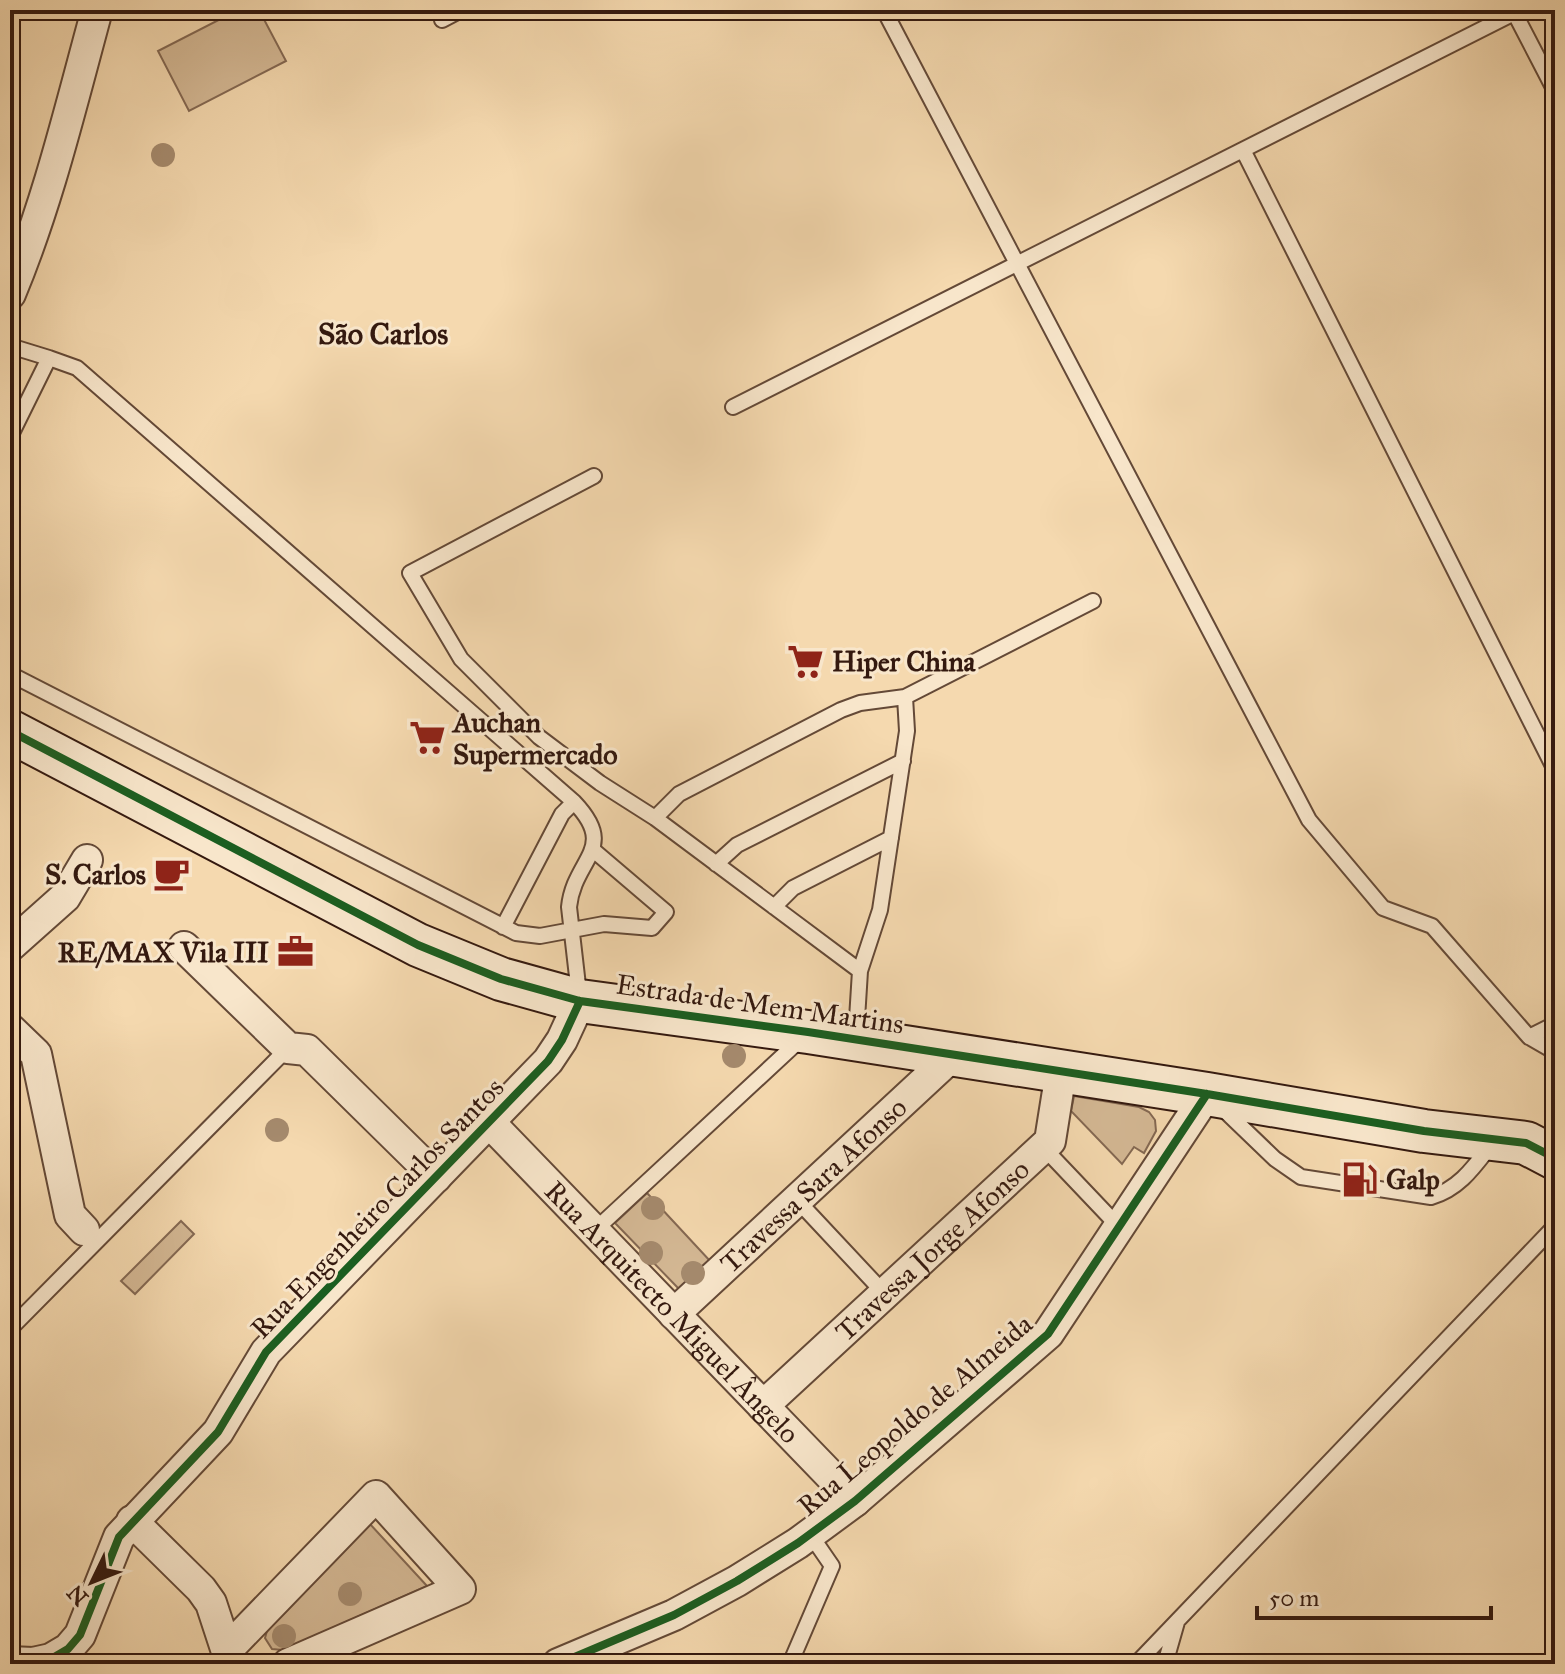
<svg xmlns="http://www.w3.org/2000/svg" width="1565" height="1674" font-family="'IM FELL Great Primer',serif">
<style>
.green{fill:#d4b894;stroke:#846852;stroke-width:2}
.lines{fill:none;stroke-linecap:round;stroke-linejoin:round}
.lane-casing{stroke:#644937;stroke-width:18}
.street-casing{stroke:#644937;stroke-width:34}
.secondary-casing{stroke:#34190f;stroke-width:46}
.lane{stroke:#f8e6cb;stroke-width:14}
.street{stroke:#f8e6cb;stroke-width:30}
.secondary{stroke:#f8e6cb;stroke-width:42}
.cycleway-casing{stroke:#f8e6cb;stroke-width:13}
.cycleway{stroke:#1b5e20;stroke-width:8}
.tree{fill:#a58a6d}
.labels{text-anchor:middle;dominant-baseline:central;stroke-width:6;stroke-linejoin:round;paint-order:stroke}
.poi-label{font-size:28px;font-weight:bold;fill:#34190f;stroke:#f8e6cb;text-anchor:start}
.street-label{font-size:28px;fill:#34190f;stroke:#f8e6cb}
.neighbourhood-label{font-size:30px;font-weight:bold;fill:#34190f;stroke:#f8e6cb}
</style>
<rect width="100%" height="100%" fill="#f5d9af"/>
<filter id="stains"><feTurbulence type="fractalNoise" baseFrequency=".0025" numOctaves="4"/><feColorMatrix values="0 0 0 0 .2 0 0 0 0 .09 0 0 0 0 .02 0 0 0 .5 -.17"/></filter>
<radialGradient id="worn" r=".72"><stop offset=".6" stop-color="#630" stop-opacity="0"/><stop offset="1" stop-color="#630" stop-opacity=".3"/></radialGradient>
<path class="green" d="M238 10H259L286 61 189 111 158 51Z
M1074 1096 1139 1107 1149 1112 1155 1120 1156 1131 1144 1153 1134 1147 1122 1164 1071 1111Z
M647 1193 711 1262 680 1290 615 1223Z
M181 1221 194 1234 135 1294 121 1281Z
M370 1524 427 1586 283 1650 272 1649 265 1638 267 1631Z"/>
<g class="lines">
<defs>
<path id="lane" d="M884 10 1309 820 1383 908 1432 926 1529 1037 1555 1024
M1513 10 1555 91
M442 20 461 10
M1243 150 1555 770
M10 346 49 358
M733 407 1520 10
M10 437 49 358 77 368 574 802C619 849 574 858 569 907L579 994
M594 476 410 573 461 659 539 737 600 783 655 818 860 971 856 1035
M10 674 516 933 540 936 604 924 652 928 666 912 592 849
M655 818 679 794 841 710 860 703 905 697
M716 864 737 845 903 761
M774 907 793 888 891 838
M503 927 562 814 574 802
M860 971 880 910 907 731 905 697 1093 601
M1529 1037 1555 1052
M1222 1108 1275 1159 1301 1177 1431 1197C1459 1189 1474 1167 1491 1145
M1043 1147 1119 1227
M797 1200 885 1294
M594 1231 802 1038
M10 1329 288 1048
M790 1664 832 1566 810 1534
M1136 1664 1555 1226
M1165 1664 1177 1622"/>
<g id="street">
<path d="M10 294C48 203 71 105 97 10"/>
<path d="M10 946 65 897 87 860"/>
<path d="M184 947 288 1048 307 1050 436 1177"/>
<path d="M10 1029 36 1054 70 1215 84 1230"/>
<path id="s1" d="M489 1122 855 1501"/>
<path id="s2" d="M674 1314 953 1055"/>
<path id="s3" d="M763 1406 1050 1141 1061 1072"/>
<path d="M132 1521 201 1589 211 1603 231 1664"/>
<path d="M227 1650 376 1496 460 1589 288 1664"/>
<path d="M10 1662 33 1663 51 1659 68 1649 80 1635 119 1537 218 1432 266 1352 548 1061 562 1040 580 1001"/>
<path d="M558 1664 674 1615 737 1581 798 1543 855 1501 1048 1334 1207 1094"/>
</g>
<path id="secondary" d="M10 731 418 945 501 979 580 1001 808 1032 1207 1094 1424 1131 1526 1143 1555 1158"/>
</defs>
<use href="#lane" class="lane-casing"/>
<use href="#street" class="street-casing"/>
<use href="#secondary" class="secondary-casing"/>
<use href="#lane" class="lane"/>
<use href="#street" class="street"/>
<use href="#secondary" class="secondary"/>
<defs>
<path id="cycleway" d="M10 731 418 945 501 979 580 1001 808 1032 1207 1094 1424 1131 1526 1143 1555 1158
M10 1662 33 1663 51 1659 68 1649 80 1635 119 1537 218 1432 266 1352 548 1061 562 1040 580 1001
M558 1664 674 1615 737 1581 798 1543 855 1501 1048 1334 1207 1094"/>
</defs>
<use href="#cycleway" class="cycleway-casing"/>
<use href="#cycleway" class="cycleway"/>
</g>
<g class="tree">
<circle cx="163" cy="155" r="12"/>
<circle cx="734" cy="1056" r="12"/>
<circle cx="277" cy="1130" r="12"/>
<circle cx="653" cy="1208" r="12"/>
<circle cx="651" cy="1253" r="12"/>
<circle cx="693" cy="1273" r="12"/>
<circle cx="350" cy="1594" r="12"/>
<circle cx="284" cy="1636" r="12"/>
</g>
<defs>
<symbol id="supermarket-bare" viewBox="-9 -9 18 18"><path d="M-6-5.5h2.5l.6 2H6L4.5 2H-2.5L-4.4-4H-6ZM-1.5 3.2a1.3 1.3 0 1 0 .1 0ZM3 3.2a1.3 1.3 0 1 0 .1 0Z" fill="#8f2418" stroke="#f8e6cb" stroke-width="2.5" paint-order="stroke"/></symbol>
<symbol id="cafe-bare" viewBox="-9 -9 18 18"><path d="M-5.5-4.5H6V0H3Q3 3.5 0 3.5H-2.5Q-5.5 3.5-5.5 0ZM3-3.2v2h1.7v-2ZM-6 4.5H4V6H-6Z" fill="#8f2418" stroke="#f8e6cb" stroke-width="2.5" paint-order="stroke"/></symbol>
<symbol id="office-bare" viewBox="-9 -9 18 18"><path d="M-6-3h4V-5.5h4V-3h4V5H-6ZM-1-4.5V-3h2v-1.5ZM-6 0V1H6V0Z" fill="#8f2418" stroke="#f8e6cb" stroke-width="2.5" paint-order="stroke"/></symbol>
<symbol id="fuel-bare" viewBox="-9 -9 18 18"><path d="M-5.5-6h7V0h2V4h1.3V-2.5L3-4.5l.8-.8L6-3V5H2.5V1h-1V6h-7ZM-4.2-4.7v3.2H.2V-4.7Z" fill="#8f2418" stroke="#f8e6cb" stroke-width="2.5" paint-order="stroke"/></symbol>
</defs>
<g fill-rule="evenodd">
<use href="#supermarket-bare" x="780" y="636" width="51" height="51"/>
<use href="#supermarket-bare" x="402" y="712" width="51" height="51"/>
<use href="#cafe-bare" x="146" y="848" width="51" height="51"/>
<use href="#office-bare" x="270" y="926" width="51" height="51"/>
<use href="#fuel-bare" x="1334" y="1154" width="51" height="51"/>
</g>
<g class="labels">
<g class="poi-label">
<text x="832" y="661">Hiper China</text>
<text x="453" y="722">Auchan<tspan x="453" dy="32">Supermercado</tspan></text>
<text x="146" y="874" text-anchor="end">S. Carlos</text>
<text x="269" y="952" text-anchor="end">RE/MAX Vila III</text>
<text x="1386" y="1179">Galp</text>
</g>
<g class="street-label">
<text transform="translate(760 1004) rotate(8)">Estrada de Mem Martins</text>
<text stroke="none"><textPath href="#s2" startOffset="190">Travessa Sara Afonso</textPath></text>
<text transform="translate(377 1208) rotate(-46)">Rua Engenheiro Carlos Santos</text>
<text stroke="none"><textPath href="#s3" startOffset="230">Travessa Jorge Afonso</textPath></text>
<text stroke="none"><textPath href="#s1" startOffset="264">Rua Arquitecto Miguel Ângelo</textPath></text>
<text transform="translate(915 1415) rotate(-40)">Rua Leopoldo de Almeida</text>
</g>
<g class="neighbourhood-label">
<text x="383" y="334">São Carlos</text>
</g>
</g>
<rect width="1565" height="1674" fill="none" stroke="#f5d9af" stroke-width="40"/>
<rect x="12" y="12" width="1541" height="1650" fill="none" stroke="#34190f" stroke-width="4"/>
<rect x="20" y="20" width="1525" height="1634" fill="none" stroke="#34190f" stroke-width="2"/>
<g transform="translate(92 1582) rotate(227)" stroke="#f8e6cb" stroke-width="6" paint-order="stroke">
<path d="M0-6L14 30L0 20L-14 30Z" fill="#34190f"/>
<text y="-12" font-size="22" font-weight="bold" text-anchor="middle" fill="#34190f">N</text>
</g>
<path d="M1257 1606v12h234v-12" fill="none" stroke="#34190f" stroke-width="4"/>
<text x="1269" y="1606" font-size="24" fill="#34190f" stroke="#f8e6cb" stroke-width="6" paint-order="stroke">50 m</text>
<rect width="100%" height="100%" filter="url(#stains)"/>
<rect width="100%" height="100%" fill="url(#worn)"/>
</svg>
